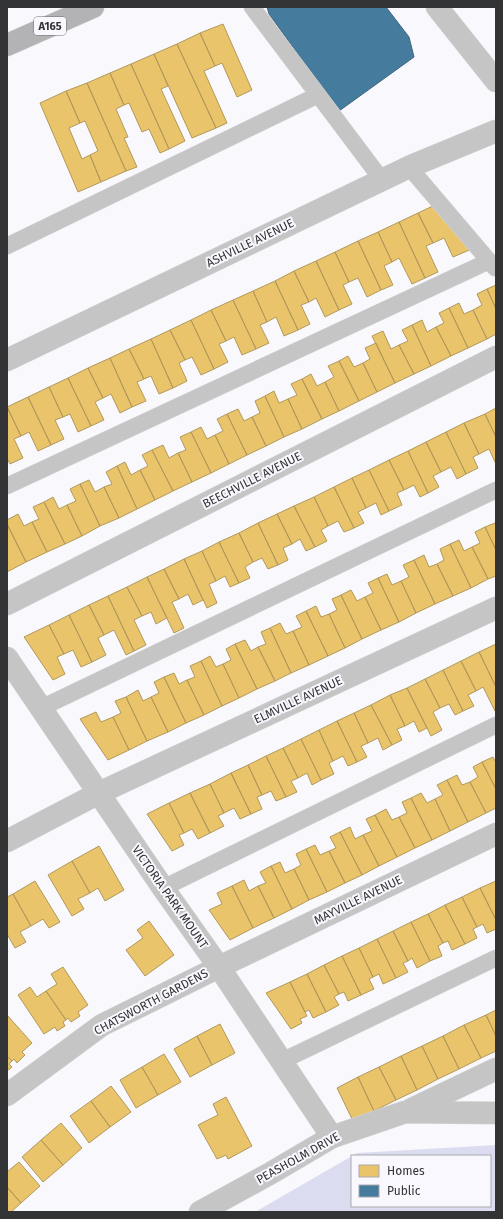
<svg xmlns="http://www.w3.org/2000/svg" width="503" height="1219" font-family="'Fira Sans',sans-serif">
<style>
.green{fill:#dcdcf0}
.homes{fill:#e9c46a;stroke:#b2985a}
.public{fill:#457b9d;stroke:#3f657e}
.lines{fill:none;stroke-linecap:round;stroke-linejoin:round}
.lane-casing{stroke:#d6d6d8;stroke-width:17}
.street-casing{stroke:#d6d6d8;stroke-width:23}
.primary-casing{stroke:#d6d6d8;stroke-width:23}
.lane{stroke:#c5c5c6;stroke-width:16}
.street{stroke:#c5c5c6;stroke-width:22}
.primary{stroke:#b3b3b5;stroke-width:22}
.labels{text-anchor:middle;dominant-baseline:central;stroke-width:4;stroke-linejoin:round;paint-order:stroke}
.shield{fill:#f8f8fe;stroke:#6d6e71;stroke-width:1}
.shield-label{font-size:11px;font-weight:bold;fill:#323335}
.street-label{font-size:12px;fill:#323335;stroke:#f8f8fe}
</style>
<rect width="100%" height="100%" fill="#f9f9fd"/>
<path class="green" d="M496 1145V1212H255L352 1156V1206H490V1156H352L357 1153Z"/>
<path class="homes" d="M223 24 252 90 237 97 222 63 215 66 200 33Z
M200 33 215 66 204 71 227 123 216 128 177 44Z
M177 44 216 128 192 138 154 54Z
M154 54 168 86 161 89 185 141 169 149 131 64Z
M131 64 169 149 160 153 149 129 142 132 129 103 124 105 110 73Z
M110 73 124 105 116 109 128 137 124 138 137 167 126 171 87 83Z
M87 83 126 171 101 182 90 155 98 151 85 121 80 123 66 91Z
M66 91 80 123 69 128 82 159 90 155 101 182 78 192 40 103Z
M437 204 474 248 453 257 444 238 433 243 418 213Z
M418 213 433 243 426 246 438 272 425 278 399 222Z
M399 222 425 278 412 284 399 258 392 262 378 232Z
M378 232 392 262 384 266 393 285 381 290 358 241Z
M358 241 381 290 367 297 358 278 349 282 335 252Z
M335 252 349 282 343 285 352 304 339 310 316 261Z
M316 261 339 310 325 317 316 298 309 302 294 271Z
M294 271 309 302 301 305 310 324 298 330 275 281Z
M275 281 298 330 284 336 276 317 267 322 253 291Z
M496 285V309L487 289Z
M487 289 496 309V334L487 339 473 310 482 305 477 294Z
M253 291 267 322 260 325 269 343 256 349 233 300Z
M233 300 256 349 242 355 234 337 226 341 211 310Z
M459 303 464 314 473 310 487 339 468 348 449 308Z
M449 308 468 348 451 356 436 327 444 323 439 313Z
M211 310 226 341 219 344 228 362 214 369 191 320Z
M191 320 214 369 201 375 192 357 185 360 170 330Z
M422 320 427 332 436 327 451 356 431 366 412 325Z
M412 325 431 366 414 374 399 345 408 341 402 330Z
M170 330 185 360 179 363 187 381 173 388 151 339Z
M383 331 391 349 399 345 414 374 395 383 372 336Z
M151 339 173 388 159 394 151 376 144 379 129 349Z
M376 343 395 383 377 392 363 363 370 359 365 348Z
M129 349 144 379 137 382 146 401 132 407 110 358Z
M348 356 354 367 363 363 377 392 359 401 339 361Z
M110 358 132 407 120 413 111 394 103 398 88 368Z
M339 361 359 401 339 411 325 382 334 377 328 366Z
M88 368 103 398 95 402 104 420 91 426 68 378Z
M311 374 317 386 325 382 339 411 322 419 302 379Z
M68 378 91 426 78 432 70 414 63 417 49 387Z
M302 379 322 419 302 429 288 399 297 395 291 384Z
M49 387 63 417 55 420 64 439 51 445 28 397Z
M274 391 279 403 288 399 302 429 284 437 265 396Z
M265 396 284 437 266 446 252 417 260 413 255 401Z
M28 397 51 445 38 451 29 432 21 436 7 407Z
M7 407 21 436 14 439 23 458 10 464 7 458Z
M496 408V437L485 414Z
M238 409 244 421 252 417 266 446 247 455 227 414Z
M227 414 247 455 229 464 215 435 223 431 217 419Z
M485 414 496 437V464L489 449 479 454 464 423Z
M464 423 479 454 473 457 478 468 466 474 446 432Z
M201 427 207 439 215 435 229 464 211 473 191 432Z
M191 432 211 473 192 482 178 453 186 450 180 437Z
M446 432 466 474 457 479 451 467 441 472 426 442Z
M426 442 441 472 433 476 439 487 428 493 408 451Z
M163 445 169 458 178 453 192 482 173 491 152 450Z
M152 450 173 491 155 500 140 470 148 466 142 455Z
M408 451 428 493 420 497 414 485 404 490 389 460Z
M389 460 404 490 397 493 402 505 389 511 369 470Z
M125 462 131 475 140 470 155 500 137 509 117 466Z
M117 466 137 509 119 518 104 487 112 484 106 472Z
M369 470 389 511 381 515 376 503 366 508 352 478Z
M352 478 366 508 358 512 364 523 354 528 334 487Z
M89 480 95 492 104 487 119 518 100 526 80 484Z
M80 484 100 526 82 536 67 505 76 501 70 489Z
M334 487 354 528 344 532 338 521 328 526 314 497Z
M53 497 59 509 67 505 82 536 65 544 44 502Z
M314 497 328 526 321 530 327 541 315 547 294 506Z
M44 502 65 544 47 552 32 522 39 519 33 507Z
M294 506 315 547 306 551 300 539 292 544 277 514Z
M18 514 24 526 32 522 47 552 26 562 7 524V520Z
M277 514 292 544 283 548 288 560 278 565 258 523Z
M258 523 278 565 268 569 262 558 253 562 239 533Z
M495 523 496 525V550L485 527Z
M7 524 26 562 7 572Z
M485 527 496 550V576L488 579 472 547 480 543 475 532Z
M239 533 253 562 245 567 250 578 239 583 219 542Z
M459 540 464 551 472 547 488 579 471 588 450 544Z
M219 542 239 583 230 587 225 576 216 581 202 551Z
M450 544 471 588 453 596 437 564 444 560 440 549Z
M202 551 216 581 209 584 217 603 207 608 184 559Z
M424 555 429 567 437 564 453 596 435 604 414 560Z
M184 559 203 600 193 605 188 594 179 599 164 569Z
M414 560 435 604 416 613 401 581 409 577 403 565Z
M164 569 179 599 172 602 184 628 174 633 147 577Z
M387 574 392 585 401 581 416 613 399 622 378 578Z
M147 577 167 618 156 624 151 612 142 616 127 587Z
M378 578 399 622 381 630 365 597 373 593 368 583Z
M127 587 142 616 134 620 146 645 134 651 108 596Z
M351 590 357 601 365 597 381 630 362 639 341 595Z
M341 595 362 639 345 648 329 614 337 610 332 599Z
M108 596 134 651 126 655 114 630 104 635 89 605Z
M89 605 104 635 98 638 106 655 92 662 69 615Z
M316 606 321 617 329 614 345 648 328 656 306 611Z
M306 611 328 656 309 665 293 631 302 627 296 616Z
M69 615 92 662 81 667 73 650 64 654 49 625Z
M280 623 286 634 293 631 309 665 291 673 270 628Z
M49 625 64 654 57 657 65 674 53 680 24 637Z
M270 628 291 673 275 681 258 647 266 644 261 632Z
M245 640 251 651 258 647 275 681 257 689 235 644Z
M235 644 257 689 239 698 223 664 231 660 226 649Z
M496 644V687L479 652Z
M479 652 496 687 495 711 483 687 476 691 461 661Z
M210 656 216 667 223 664 239 698 222 706 201 661Z
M201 661 222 706 204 715 187 680 195 677 190 666Z
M461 661 476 691 468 695 474 706 463 711 443 670Z
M443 670 463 711 455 715 449 704 440 708 425 679Z
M174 673 179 684 187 680 204 715 186 723 164 677Z
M164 677 186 723 168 732 151 697 159 693 154 682Z
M425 679 440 708 433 712 442 730 431 736 407 688Z
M407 688 427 728 419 732 414 721 405 726 390 695Z
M138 690 143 701 151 697 168 732 147 741 126 697Z
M390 695 405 726 397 729 402 740 392 745 371 705Z
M126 697 147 741 129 750 113 717 121 713 115 701Z
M371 705 392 745 383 750 378 738 368 743 354 713Z
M96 712 101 722 113 717 129 750 108 760 80 719Z
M354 713 368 743 361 746 367 757 357 762 337 721Z
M337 721 357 762 348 766 343 756 333 761 319 730Z
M319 730 333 761 329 763 334 774 321 780 301 739Z
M301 739 321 780 312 785 307 773 298 778 283 748Z
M283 748 298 778 291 781 297 792 286 797 266 756Z
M266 756 286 797 276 801 271 791 262 795 248 765Z
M493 757 496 763V789L482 762Z
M482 762 496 789V808L486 813 470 782 478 777 473 767Z
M248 765 262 795 257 797 262 809 251 814 231 773Z
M231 773 251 814 240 819 234 808 224 813 210 784Z
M457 775 462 785 470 782 486 813 468 822 447 780Z
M447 780 468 822 450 831 435 799 443 795 437 785Z
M210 784 224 813 218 816 224 826 210 833 190 793Z
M190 793 210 833 198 839 192 829 184 833 169 803Z
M421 793 427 803 435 799 450 831 432 840 411 798Z
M411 798 432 840 415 848 399 817 407 813 402 802Z
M169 803 184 833 179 835 184 845 172 851 147 814Z
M386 809 392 820 399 817 415 848 397 857 375 815Z
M375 815 397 857 379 866 363 835 372 831 366 819Z
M350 827 355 839 363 835 379 866 362 875 340 832Z
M340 832 362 875 345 883 329 851 336 848 330 837Z
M315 845 320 855 329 851 345 883 327 892 306 849Z
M99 846 124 890 105 901 98 888 90 893 72 861Z
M306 849 327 892 309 900 294 869 301 865 296 854Z
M72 861 90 893 78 899 84 909 72 916 48 875Z
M280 862 285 873 294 869 309 900 292 909 271 866Z
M271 866 292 909 274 918 258 886 266 883 260 872Z
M244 880 249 891 258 886 274 918 253 928 232 886Z
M35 881 60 922 49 928 43 919 31 926 13 894Z
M496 881V920L480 888Z
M232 886 253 928 230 940 209 910 222 904 217 893Z
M480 888 496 920V929L487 933 483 924 477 927 462 897Z
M13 894 31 926 20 932 26 942 15 948 7 934V897Z
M462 897 477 927 473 929 477 938 465 944 445 905Z
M445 905 465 944 452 950 448 941 443 943 428 914Z
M428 914 443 943 438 946 442 956 430 961 411 922Z
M149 921 174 955 145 976 126 950 143 938 137 930Z
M411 922 430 961 417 968 412 958 408 961 393 931Z
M393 931 408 961 403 963 408 972 396 978 377 939Z
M377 939 396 978 383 984 379 974 373 977 359 948Z
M359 948 373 977 369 979 374 989 361 995 342 956Z
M342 956 361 995 348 1001 344 992 339 994 324 965Z
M324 965 339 994 334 997 339 1005 326 1012 307 974Z
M63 967 88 1005 78 1012 80 1016 71 1022 68 1018 66 1020 46 991 57 984 51 974Z
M307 974 326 1012 313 1018 309 1010 305 1012 290 982Z
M290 982 307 1016 300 1019 302 1023 291 1029 266 993Z
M30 987 37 997 46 991 66 1020 63 1022 65 1026 57 1031 55 1027 44 1034 18 995Z
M496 1010V1036L486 1015Z
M7 1015 32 1043 22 1052 25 1055 17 1063 14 1059 12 1061 7 1056Z
M486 1015 496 1036V1051L481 1058 464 1025Z
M220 1024 235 1053 212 1065 197 1036Z
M464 1025 481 1058 459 1069 443 1036Z
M197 1036 212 1065 190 1077 174 1049Z
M443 1036 459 1069 438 1079 422 1046Z
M422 1046 438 1079 417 1090 401 1056Z
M164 1054 181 1082 158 1095 142 1067Z
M7 1056 12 1061 9 1064 12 1067 7 1071Z
M401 1056 417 1090 396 1100 379 1067Z
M142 1067 158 1095 136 1108 120 1080Z
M379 1067 396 1100 374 1111 358 1077Z
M358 1077 374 1111 353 1121 337 1088Z
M111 1086 131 1112 110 1127 91 1101Z
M226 1097 252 1146 228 1159 226 1155 217 1159 198 1125 218 1115 213 1104Z
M91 1101 110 1127 89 1143 70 1116Z
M61 1123 82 1148 63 1165 41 1140Z
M41 1140 63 1165 43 1182 22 1157Z
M19 1162 40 1186 21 1203 7 1187V1172Z
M7 1187 21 1203 11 1212H7Z"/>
<path class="public" d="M267 7H386L409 37 414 57 339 111 269 14Z"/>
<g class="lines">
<defs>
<path id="lane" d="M252 7 382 180
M409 167 495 268
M7 246 318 95
M7 486 489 261
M41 708 496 490
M163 888 496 725
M282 1061 496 958"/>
<path id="street" d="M437 7 496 81
M7 360 409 167 496 131
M7 604 496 357
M7 658 163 888 219 967 332 1137
M7 841 99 793 496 608
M7 1095 102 1025 219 967 496 834
M410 1110 496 1069
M200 1212 271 1173 332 1137 405 1112 496 1113"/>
<path id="primary" d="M7 45 93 7"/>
</defs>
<use href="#lane" class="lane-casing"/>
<use href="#street" class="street-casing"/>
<use href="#primary" class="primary-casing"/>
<use href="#lane" class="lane"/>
<use href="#street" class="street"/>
<use href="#primary" class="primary"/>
</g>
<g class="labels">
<rect class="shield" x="34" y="17" width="32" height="18" rx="3"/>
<g class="shield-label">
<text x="50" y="26">A165</text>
</g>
<g class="street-label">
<text transform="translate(250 243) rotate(-26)">ASHVILLE AVENUE</text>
<text transform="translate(252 480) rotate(-27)">BEECHVILLE AVENUE</text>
<text transform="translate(298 700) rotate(-25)">ELMVILLE AVENUE</text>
<text transform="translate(170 897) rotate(55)">VICTORIA PARK MOUNT</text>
<text transform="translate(358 900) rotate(-26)">MAYVILLE AVENUE</text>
<text transform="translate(151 1002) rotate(-28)">CHATSWORTH GARDENS</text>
<text transform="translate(298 1158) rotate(-29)">PEASHOLM DRIVE</text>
</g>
</g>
<rect width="503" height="1219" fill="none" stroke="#323335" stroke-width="16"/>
<rect x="351" y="1155" width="140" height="52" fill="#f8f8fe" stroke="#a9a9ae"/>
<rect x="359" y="1165" width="20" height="12" fill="#e9c46a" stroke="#a9a9ae"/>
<text x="387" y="1175" font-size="12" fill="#323335">Homes</text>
<rect x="359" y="1185" width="20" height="12" fill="#457b9d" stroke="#a9a9ae"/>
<text x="387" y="1195" font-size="12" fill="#323335">Public</text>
</svg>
